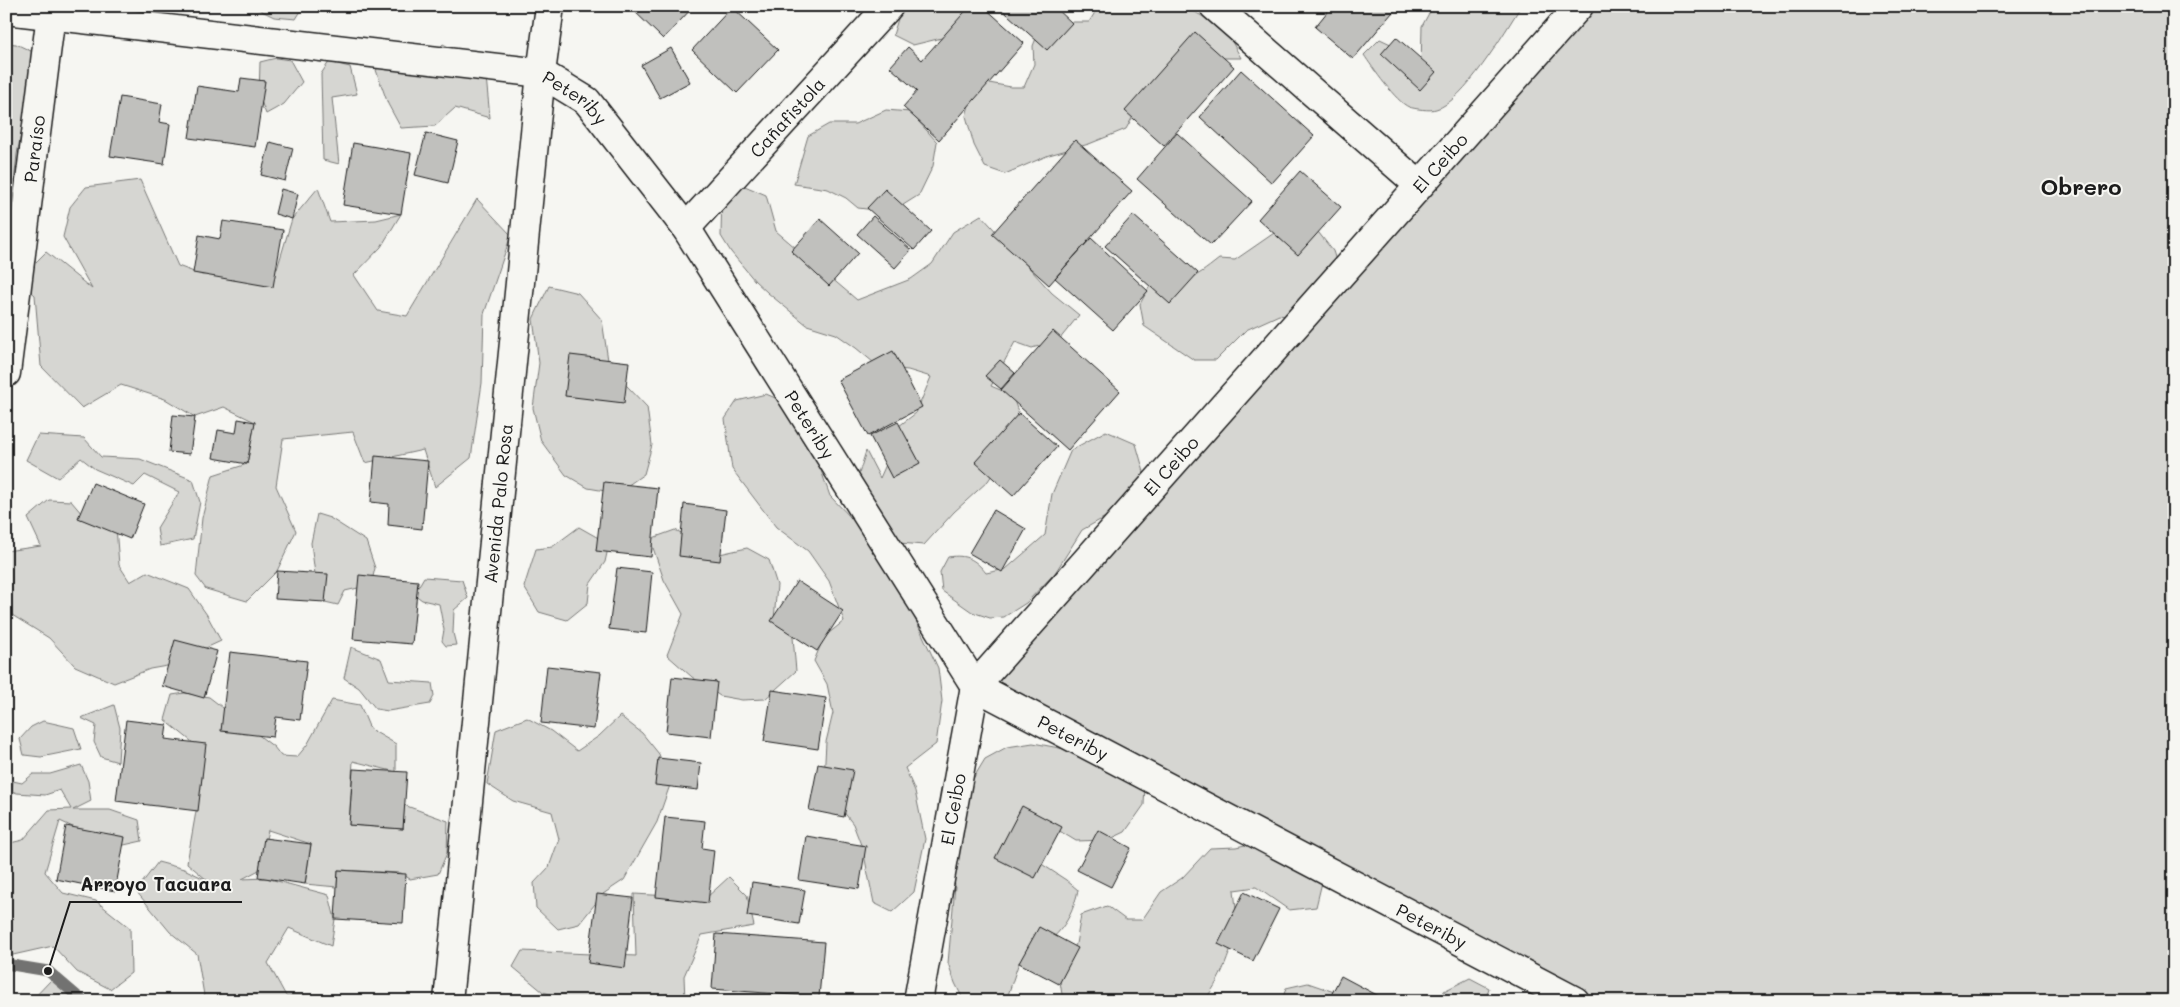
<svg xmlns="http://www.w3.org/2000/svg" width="2180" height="1007" font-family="Mali,sans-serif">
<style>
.green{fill:#d6d6d2;stroke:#797977}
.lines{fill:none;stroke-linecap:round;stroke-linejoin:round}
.stream{stroke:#727271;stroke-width:11}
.building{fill:#c0c0bd;stroke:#1c1c1c}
.minor-casing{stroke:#1c1c1c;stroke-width:31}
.major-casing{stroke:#1c1c1c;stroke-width:31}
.minor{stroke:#f6f6f2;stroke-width:28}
.major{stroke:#f6f6f2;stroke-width:28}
.labels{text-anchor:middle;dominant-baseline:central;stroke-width:4;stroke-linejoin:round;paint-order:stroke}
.street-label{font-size:18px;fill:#1c1c1c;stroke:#f6f6f2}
.district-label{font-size:22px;font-weight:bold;fill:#1c1c1c;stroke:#f6f6f2}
.leader{fill:none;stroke:#1c1c1c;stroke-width:2}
.callout-dot{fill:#1c1c1c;stroke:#f6f6f2;stroke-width:2}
.callout-label{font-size:19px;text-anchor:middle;font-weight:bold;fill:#1c1c1c;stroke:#f6f6f2;stroke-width:4;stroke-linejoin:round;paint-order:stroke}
</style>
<rect width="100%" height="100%" fill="#f6f6f2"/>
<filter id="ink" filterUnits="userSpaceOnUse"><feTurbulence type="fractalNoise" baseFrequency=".02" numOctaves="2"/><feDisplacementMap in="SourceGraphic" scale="10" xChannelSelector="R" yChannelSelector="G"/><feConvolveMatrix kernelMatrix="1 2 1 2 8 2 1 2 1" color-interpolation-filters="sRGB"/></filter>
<g filter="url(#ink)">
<path class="green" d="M252 6H304L296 19 274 17Z
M902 6H977L950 36 913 45 893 35Z
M1099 6H1184L1225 29 1241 58H1218L1148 89 1126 129 1089 144 1049 155 1005 174 985 167 974 145 966 116 974 88 989 83 1011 87H1024L1034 64 1033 46 1040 28 1057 22H1089Z
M1433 6H1521C1506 30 1463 103 1436 109 1430 111 1415 109 1409 107 1396 102 1372 67 1364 55L1380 39 1397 47 1421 68 1422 26Z
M1579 6H2174V1001H1575L1325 870 1316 907 1289 910 1256 887 1234 890C1235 901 1237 911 1236 922 1235 944 1219 986 1203 1001H1063L1059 975 1076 944 1081 915 1107 906 1126 920H1142L1161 892 1182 878 1210 848 1236 847 1267 840 1145 785 1144 805 1125 832 1108 840 1076 841 1053 827 1040 863 1066 880 1078 890C1070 929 1051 942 1019 962L1006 1001H964L955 983 948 963 955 886 951 856 968 787 985 759 1007 747 1033 743 1091 754 975 686 1300 318 1279 315 1246 330 1216 360H1194L1144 326 1140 304 1153 280C1189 282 1191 281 1219 259L1235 260 1293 220 1315 228 1333 251 1340 273Z
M6 43 16 44 33 52 48 97 24 120 17 154 12 202 6 206Z
M443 44 485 66 490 118 455 108 435 126 401 128 388 104 376 70 394 55 420 70Z
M276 58 290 60 302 82 284 104 266 114 259 96 260 62Z
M329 62 350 67 357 94 332 98 339 164 323 160 321 74Z
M886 110 910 112 937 142 933 166 919 195 892 212 858 208 846 198 828 189 794 184 808 136 829 124H855Z
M140 180 178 266 202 275 277 269 292 219 318 188 330 222 376 220 401 214 381 247 354 275 378 311 407 316 477 199 511 235 484 314 482 383 471 458 435 487 423 450 365 463 353 432 283 439 276 486 296 531 277 571 247 601 206 589 196 576 202 518 213 475 247 464 255 422 224 407 195 417 165 399 121 385 82 408 41 366 35 295 18 280 46 252 92 289 63 237 70 207 86 187Z
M733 181 766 195 776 231 857 300 911 279 932 264 953 232 981 215 1052 293 1079 315 1059 340 1032 348 1015 342 991 386 1012 395 1020 417 1013 443 988 481 954 512 924 545 899 543 858 477 866 451 880 478 893 449 899 426 916 413 931 377 908 370 879 367 856 348 836 334 807 325 768 293 755 281 731 252 721 236 722 189Z
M549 286 578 293 602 320 609 367 647 407 652 445 644 474 617 493 588 488 566 475 541 441 533 408 539 363 533 319Z
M766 394 799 408 830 496 884 552 938 668 942 701 936 744 905 768 915 791 925 839 914 892 892 912 874 903 863 850 853 824 840 807 824 780 826 742 833 713 827 684 814 661 824 637 844 621 829 581 808 551 776 527 732 469 725 419 737 401Z
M1106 431 1136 444 1144 472 1118 510 1082 530 1055 573 1026 603 1004 617 990 618 972 612 942 591 940 572 948 557C966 554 975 559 986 573L1006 569 1045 535 1052 494 1071 450Z
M38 435 84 438 101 457 140 459 193 480 200 502 193 539 160 546 157 528 179 492 145 475 134 486 95 469 81 458 58 478 26 460Z
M49 500 71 501 88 521 116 527 119 565 130 582 147 572 189 589 207 615 221 641 167 666 150 669 114 683 75 666 49 638 12 615 6 608V551L41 546 28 518Z
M317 514 330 518 366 541 375 568 371 585 345 591 338 605 325 602 315 574 311 543Z
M579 527 609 544 605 562 590 584 588 603 567 620 539 612 524 587 536 549 552 547Z
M675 530 690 537 715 555 747 548 769 560 777 585 774 620 792 626 796 671 765 699 742 700 720 696 692 677 667 655 683 614 664 580 650 539Z
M424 577 462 580 468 598 454 610 453 633 456 645 446 646 442 641 444 630 439 604 422 600 414 594Z
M351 647 381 659 389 680 432 683 434 696 430 704 388 711 376 709 359 688 344 678Z
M185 693 209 697 274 747 281 756 297 757 307 745 332 700 360 705 370 729 396 744V772L353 761 349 825 403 829 404 805 448 821 447 853 438 874 410 879 401 873 338 870 337 887 305 884 311 844 268 830 259 870 242 879 266 878 329 895 335 919 331 946 289 928 268 963 286 996 330 995 368 1001H205L197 954 170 932 136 891 158 862 184 869 207 880 187 863 202 777 191 741 165 720 172 695Z
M114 705 120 728 118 762 101 757 94 742 96 725 81 718Z
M620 716 642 733 659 754 670 785 657 822 624 880 603 894 579 924 558 929 536 908 534 883 549 867 559 839 552 812 513 801 487 784 496 730 527 718 551 731 577 751 599 736Z
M43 721 74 728 81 749 41 757 24 755 20 739 31 727Z
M81 765 88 781 91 801 73 810H110L139 820 142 841 115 847 60 821 45 872 63 893 96 901 130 928 131 973 110 989 77 972 53 946 13 955 6 954V844L23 840 49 810 71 809 60 790 45 795 17 793 12 791 13 781 22 783 33 774H50Z
M729 877 747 895 754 926 702 935 684 976 685 1001H574L543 992 513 967 522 951 636 956 634 894 706 898Z
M1470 978 1489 988 1485 1001H1441L1444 991Z
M51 980 72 991 77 1001H31Z
M1308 983 1337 993 1328 1001H1282L1286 988Z"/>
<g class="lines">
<path class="stream" d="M6 964 48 971 83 1001"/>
</g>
<path class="building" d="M629 6H694L663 39Z
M970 6H983L1024 43 939 140 903 107 917 91 890 67 908 47 922 60Z
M998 6H1054L1072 23 1047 50Z
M1332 6H1398L1353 59 1315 27Z
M732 7 778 50 737 93 692 50Z
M1195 32 1234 67 1164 146 1125 111Z
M1396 37 1436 72 1420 90 1381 54Z
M671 48 690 82 660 98 641 65Z
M1241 70 1314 136 1272 183 1200 117Z
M241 78 265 81 255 147 189 138 197 86 239 92Z
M120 97 162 104 159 122 170 124 164 164 110 156Z
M426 133 458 141 448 183 415 175Z
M1177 133 1252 201 1211 245 1137 179Z
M1075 140 1132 191 1049 285 992 234Z
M270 142 293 148 285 181 261 175Z
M353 143 411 153 401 214 343 205Z
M1300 171 1341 207 1298 255 1258 219Z
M281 189 298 194 292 219 275 214Z
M885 189 931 231 914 250 867 208Z
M1133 215 1198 273 1170 304 1105 246Z
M873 216 911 250 895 268 857 234Z
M820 219 858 253 829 286 791 251Z
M223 221 283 230 273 287 193 273 199 235 220 239Z
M1091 238 1148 291 1113 330 1055 278Z
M1053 331 1120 391 1068 450 1001 390Z
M893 351 922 407 868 436 838 380Z
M570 355 629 362 624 403 565 396Z
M1000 360 1015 373 1001 389 985 376Z
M1019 413 1057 447 1013 496 975 462Z
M173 415 195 417 190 454 169 452Z
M238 419 255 422 247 464 213 458 218 430 236 433Z
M898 422 920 463 892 478 870 436Z
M375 456 428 461 422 529 388 525 389 504 371 502Z
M604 482 658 488 651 557 596 551Z
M93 483 144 504 130 539 78 518Z
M684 504 726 510 720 561 679 556Z
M994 510 1026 529 1002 572 969 553Z
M617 568 652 572 646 633 609 629Z
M277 571 328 574 325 602 275 599Z
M359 575 418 581 412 644 353 639Z
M797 581 843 611 817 651 771 621Z
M175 640 217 651 204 698 162 686Z
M230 652 307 661 300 720 276 717 273 737 221 731Z
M547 666 601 672 594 729 541 723Z
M672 677 717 682 711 737 666 732Z
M772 690 826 698 818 749 764 741Z
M126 720 167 725 165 739 206 744 198 811 116 801Z
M658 758 701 763 698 790 655 785Z
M818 764 853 770 844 817 809 810Z
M353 769 407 772 403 829 349 825Z
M1022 806 1062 827 1035 878 995 858Z
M665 817 705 821 702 848 714 850 708 903 656 897Z
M66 826 125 837 115 891 56 879Z
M1098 830 1131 848 1111 887 1077 870Z
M806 836 866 846 859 889 799 880Z
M264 838 311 844 305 884 258 877Z
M338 870 406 874 403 923 335 919Z
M752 882 805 890 799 924 747 916Z
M1244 892 1279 909 1253 961 1218 944Z
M597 894 633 898 625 968 588 963Z
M1039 927 1078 948 1059 984 1019 963Z
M716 934 824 942 819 997 712 989Z
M1341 976 1388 1001H1328Z
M534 996 572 1001H534Z"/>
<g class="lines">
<defs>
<g id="minor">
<path d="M1214 6 1419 185"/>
<path id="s1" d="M6 10 541 73 587 101 686 228 975 686 1575 1001"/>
<path id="s2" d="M686 228 889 6"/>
<path id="s3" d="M6 373 51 14"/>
<path id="s4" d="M918 1001 975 686 1579 6"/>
</g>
<g id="major">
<path id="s5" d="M448 1001 541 73 550 6"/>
</g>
</defs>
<use href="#minor" class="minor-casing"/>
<use href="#major" class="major-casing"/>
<use href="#minor" class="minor"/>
<use href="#major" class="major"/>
</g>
</g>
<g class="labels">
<g class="street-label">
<text stroke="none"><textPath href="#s1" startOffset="581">Peteriby</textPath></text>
<text stroke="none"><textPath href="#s2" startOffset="150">Cañafistola</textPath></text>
<text stroke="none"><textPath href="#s3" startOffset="226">Paraíso</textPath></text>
<text stroke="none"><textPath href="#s4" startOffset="1020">El Ceibo</textPath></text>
<text stroke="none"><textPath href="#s1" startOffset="986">Peteriby</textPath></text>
<text stroke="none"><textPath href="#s4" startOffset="615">El Ceibo</textPath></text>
<text stroke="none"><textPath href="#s5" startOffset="500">Avenida Palo Rosa</textPath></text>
<text stroke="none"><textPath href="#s1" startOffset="1406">Peteriby</textPath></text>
<text stroke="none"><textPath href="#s4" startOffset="195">El Ceibo</textPath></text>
<text stroke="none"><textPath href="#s1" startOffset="1811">Peteriby</textPath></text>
</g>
<g class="district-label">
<text x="2081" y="186">Obrero</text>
</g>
</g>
<path class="leader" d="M48 971L70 902H242"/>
<circle class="callout-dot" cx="48" cy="971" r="5"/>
<g class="callout-label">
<text x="156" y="891">Arroyo Tacuara</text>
</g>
<rect width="2180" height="1007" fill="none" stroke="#f6f6f2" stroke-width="25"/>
<rect x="12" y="12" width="2155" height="982" fill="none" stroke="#1c1c1c" stroke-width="2" filter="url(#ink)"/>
</svg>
